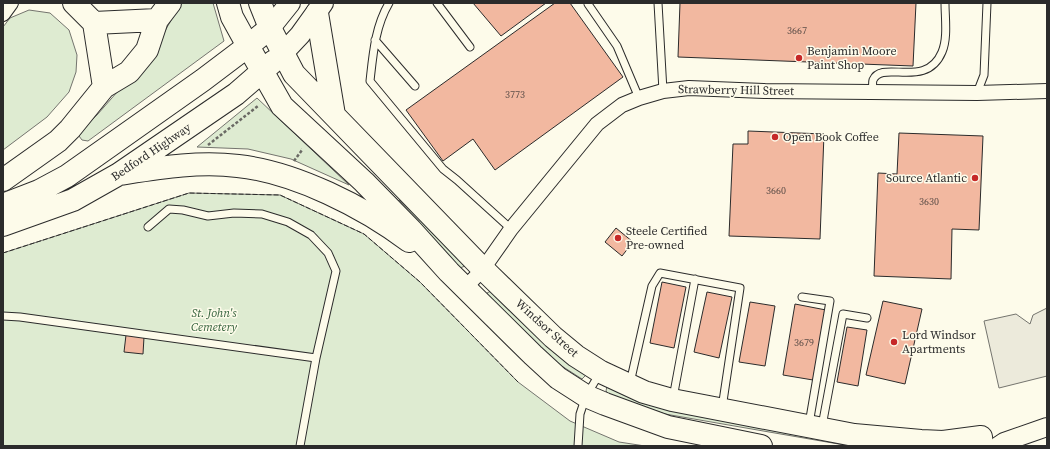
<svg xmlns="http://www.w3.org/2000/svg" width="1050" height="449" font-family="'Source Serif 4',serif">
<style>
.green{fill:#deebd1;stroke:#74746e}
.parking{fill:#eceadb;stroke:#74746e}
.building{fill:#f2b8a0;stroke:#2b2b2b}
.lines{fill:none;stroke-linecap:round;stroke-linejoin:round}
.service-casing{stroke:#2b2b2b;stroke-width:9}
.minor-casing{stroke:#2b2b2b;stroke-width:16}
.tertiary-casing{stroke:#2b2b2b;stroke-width:20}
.secondary-casing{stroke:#2b2b2b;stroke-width:22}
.primary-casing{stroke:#2b2b2b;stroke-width:24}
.motorway-casing{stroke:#2b2b2b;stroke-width:24}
.path{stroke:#6a6964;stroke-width:2.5;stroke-dasharray:3 2;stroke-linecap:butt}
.service{stroke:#fdfbea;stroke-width:7}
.minor{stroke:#fdfbea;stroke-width:14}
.tertiary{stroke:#fdfbea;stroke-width:18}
.secondary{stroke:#fdfbea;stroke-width:20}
.primary{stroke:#fdfbea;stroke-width:22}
.motorway{stroke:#fdfbea;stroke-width:22}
.fence{stroke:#2b2b2b;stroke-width:1;stroke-dasharray:5 2;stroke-linecap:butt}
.poi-dot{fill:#c62828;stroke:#fdfbea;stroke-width:1.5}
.labels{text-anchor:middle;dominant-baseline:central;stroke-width:3;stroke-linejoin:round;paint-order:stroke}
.number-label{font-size:10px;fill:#5d4e48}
.poi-label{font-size:12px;fill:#2b2b2b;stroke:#fdfbea;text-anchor:start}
.street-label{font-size:12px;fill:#2b2b2b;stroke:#fdfbea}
.park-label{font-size:12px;font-style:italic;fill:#34623c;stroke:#fdfbea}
</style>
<rect width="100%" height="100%" fill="#fdfbea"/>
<path class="green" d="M181 3H213L224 41 88 141 82 140 79 136 80 131 97 115 154 50Z
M29 10 50 13 69 30 77 55 76 72 69 92 47 117 3 150V27L10 18Z
M257 98 349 185 291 159 248 149 197 147Z
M189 193 280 195 364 234 420 282 518 382 570 421 619 442 645 446H3V253Z
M399 200 447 245 465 263V266L460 268 394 205Z
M491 291 586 375 582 379 554 361 487 297V293Z
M607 386 910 446H850L665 414 610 395 606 391Z"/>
<path class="parking" d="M1047 308V376L999 388 984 321 1016 314 1030 324 1033 315Z"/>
<path class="building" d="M473 3H546L501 36Z
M555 3H570L623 77 495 170 473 139 443 161 406 110Z
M680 3H916L913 66 678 57Z
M748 131 824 134 820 239 729 236 733 144H748Z
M899 133 983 136 979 230 952 229 951 279 874 276 878 173 897 174Z
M616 228 633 242 622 256 605 242Z
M662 282 686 287 674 348 650 343Z
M707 292 732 297 719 358 694 352Z
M883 301 922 309 905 384 866 375Z
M750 302 775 306 765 366 739 362Z
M795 304 826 310 813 380 783 375Z
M847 327 867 330 858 386 837 382Z
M126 335 144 337 143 354 124 352Z"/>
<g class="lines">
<defs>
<path id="service" d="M389 3C375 27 373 54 370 81L443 169 457 180 511 229
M437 3 470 47
M658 3 663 91
M588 4 617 46 639 98
M375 40 415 86
M873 92C873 88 872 83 873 80 882 59 926 90 942 52 948 38 945 18 945 3
M977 93 984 75 987 3
M148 227 169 209 183 210 208 216 234 213 262 214 288 222 311 235 328 253 336 271 316 358 300 446
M802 297 830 301 809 424
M3 316 20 317 316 358
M630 383 652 286 660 273 740 288 722 408
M673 398 695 279
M822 426 843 314 867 318
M578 446 580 414 586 396 600 373"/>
<path id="minor" d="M3 14 11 3
M465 288 483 269 511 229 597 124 622 105 639 98 663 91 689 88 765 91 977 93 1047 91"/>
<path id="tertiary" d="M998 446 1004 442 1047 427"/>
<path id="secondary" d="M270 28 290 3
M284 52 300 35 323 3"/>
<path id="primary" d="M317 13 334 115
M248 46 282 106 364 182 411 230 449 272 533 355 558 378 586 396 605 404 668 427 761 446
M119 174C158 168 198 161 238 166 295 172 364 207 409 241
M3 205 39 191 67 176 203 80 248 46 270 28 294 74 483 269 553 337 576 356 601 372 644 392 672 400 854 435 921 441 943 442 981 437 982 446
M3 225 73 200 119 174 236 94 274 61"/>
<path id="motorway" d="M74 3 94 23 104 87
M228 3 232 17 248 46
M260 3 270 28
M94 23 157 20
M3 180 58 141 70 129 104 87 129 72 147 50 157 20 170 3"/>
</defs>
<use href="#service" class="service-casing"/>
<use href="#minor" class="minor-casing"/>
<use href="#tertiary" class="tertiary-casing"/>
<use href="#secondary" class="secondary-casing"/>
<use href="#primary" class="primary-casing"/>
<use href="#motorway" class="motorway-casing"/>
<path class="path" d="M208 145 258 106
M294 161 302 150 301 149"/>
<use href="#service" class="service"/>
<use href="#minor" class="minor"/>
<use href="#tertiary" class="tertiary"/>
<use href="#secondary" class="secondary"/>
<use href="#primary" class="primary"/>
<use href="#motorway" class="motorway"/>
<path class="fence" d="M3 253 189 193 280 195 364 234 420 282 518 382"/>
</g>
<g class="poi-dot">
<circle cx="799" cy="58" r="4"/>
<circle cx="775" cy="137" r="4"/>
<circle cx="975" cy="178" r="4"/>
<circle cx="618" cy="238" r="4"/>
<circle cx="894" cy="342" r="4"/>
</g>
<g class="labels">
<g class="number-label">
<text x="797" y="30">3667</text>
<text x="515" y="94">3773</text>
<text x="776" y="190">3660</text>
<text x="929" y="201">3630</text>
<text x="804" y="342">3679</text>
</g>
<g class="poi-label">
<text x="807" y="51">Benjamin Moore<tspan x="807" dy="14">Paint Shop</tspan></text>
<text x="783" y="137">Open Book Coffee</text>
<text x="967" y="178" text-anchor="end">Source Atlantic</text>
<text x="626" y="231">Steele Certified<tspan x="626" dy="14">Pre-owned</tspan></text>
<text x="902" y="335">Lord Windsor<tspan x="902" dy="14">Apartments</tspan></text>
</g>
<g class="street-label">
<text transform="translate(736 90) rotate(1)">Strawberry Hill Street</text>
<text transform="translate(151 152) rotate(-34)">Bedford Highway</text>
<text transform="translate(547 328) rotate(42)">Windsor Street</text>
</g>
<g class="park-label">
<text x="214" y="313">St. John's<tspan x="214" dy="14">Cemetery</tspan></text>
</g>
</g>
<rect width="1050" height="449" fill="none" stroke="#2b2b2b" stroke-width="8"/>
</svg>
